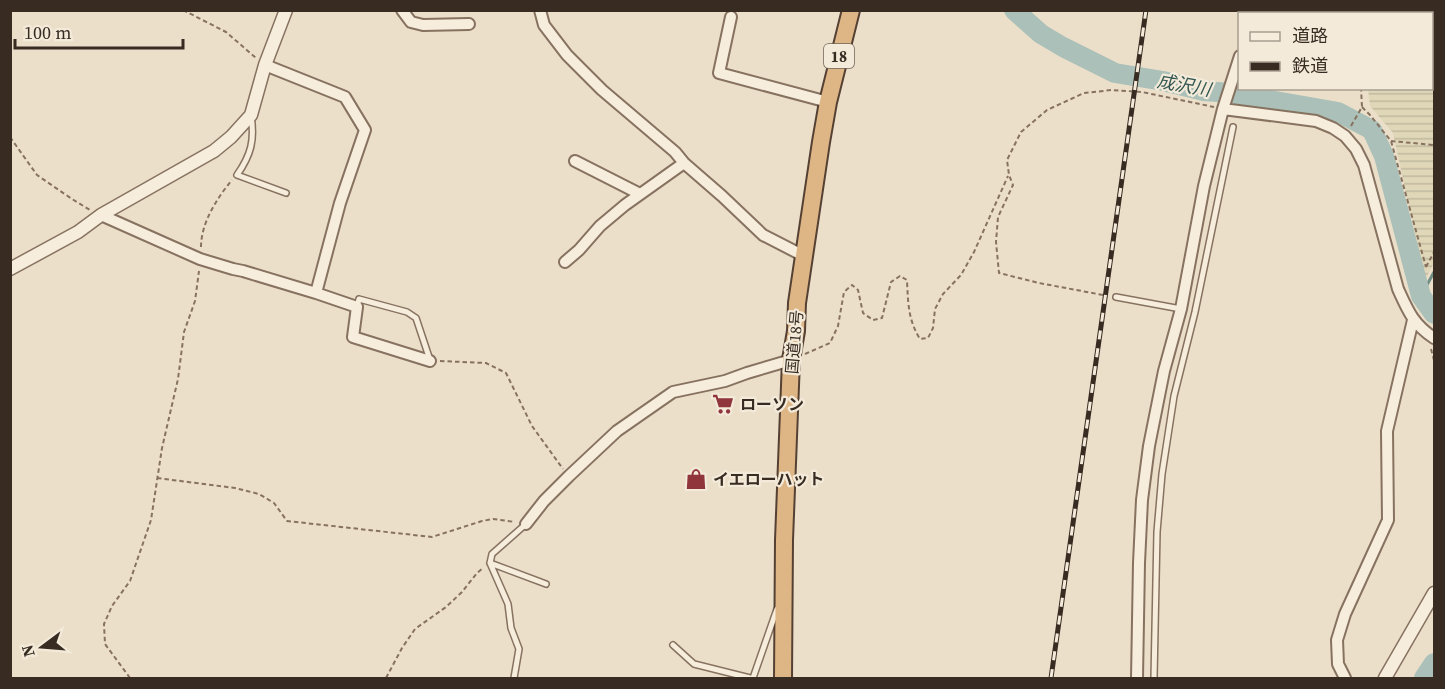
<svg xmlns="http://www.w3.org/2000/svg" width="1445" height="689" font-family="'Source Serif 4','Noto Sans JP',serif">
<style>
.farmland{fill:url(#farmland-rules)}
.lines{fill:none;stroke-linecap:round;stroke-linejoin:round}
.stream{stroke:#718e85;stroke-width:3}
.river{stroke:#aac0b8;stroke-width:20}
.service-casing{stroke:#877260;stroke-width:8}
.minor-casing{stroke:#877260;stroke-width:14}
.tertiary-casing{stroke:#877260;stroke-width:15}
.trunk-casing{stroke:#554133;stroke-width:20}
.path{stroke:#877260;stroke-width:2;stroke-dasharray:4.5 3;stroke-linecap:butt}
.service{stroke:#f6eddd;stroke-width:5}
.minor{stroke:#f6eddd;stroke-width:10}
.tertiary{stroke:#f6eddd;stroke-width:12}
.trunk{stroke:#deb585;stroke-width:16}
.rail-casing{stroke:#382b22;stroke-width:5}
.rail{stroke:#f3ead9;stroke-width:3;stroke-dasharray:9;stroke-linecap:butt}
.labels{text-anchor:middle;dominant-baseline:central;stroke-width:4.5;stroke-linejoin:round;paint-order:stroke}
.shield{fill:#f3ead9;stroke:#706459;stroke-width:1.5}
.shield-label{font-size:15px;font-weight:bold;fill:#382b22}
.street-label{font-size:16px;fill:#382b22;stroke:#f3ead9}
.poi-label{font-size:16px;font-weight:bold;fill:#382b22;stroke:#f3ead9;text-anchor:start}
.water-label{font-size:18px;font-style:italic;fill:#335752;stroke:#f3ead9}
</style>
<defs>
<pattern id="farmland-rules" width="6" height="5" patternUnits="userSpaceOnUse" patternTransform="scale(1.5)"><rect width="6" height="5" fill="#e0d7b8"/><path d="M0 2.5h6" fill="none" stroke="#c1b99e"/></pattern>
</defs>
<rect width="100%" height="100%" fill="#ebdfca"/>
<path class="farmland" d="M1365 10 1434 11V263L1425 280 1393 133 1370 106 1368 89 1432 88V14H1365Z"/>
<g class="lines">
<path class="stream" d="M1421 296 1434 272"/>
<path class="river" d="M1014 10 1041 34 1063 47 1115 73 1163 81 1204 91 1230 93 1338 112 1372 130 1384 156 1421 296 1434 314
M1424 678 1434 663"/>
<defs>
<path id="service" d="M251 116C255 140 251 155 237 175L286 193
M1116 297 1181 309
M357 307 359 299 407 312 416 318 430 360
M490 563 546 584
M673 645 694 664 750 678
M514 678 519 649 511 628 508 604 490 563 492 554 526 524
M753 678 777 609
M1154 678 1157 532 1162 474 1174 396 1195 312 1233 127"/>
<path id="minor" d="M402 10 411 22 423 25 469 24
M540 10 544 25 567 55 602 90 675 152 684 163 722 196 763 235 804 256
M1257 14 1259 10
M731 17 719 73 828 102
M265 65 345 97 365 130 340 203 316 293
M1223 109 1316 121 1333 128 1345 136 1356 149 1364 165 1398 289C1408 311 1413 324 1434 338
M575 161 640 194
M101 215 200 259 233 269 243 271 316 293 357 307 353 337 430 361
M565 262 579 250 600 226 625 205 684 163
M526 524 544 501 569 476 617 431 673 392 725 381 747 373 791 360
M1137 678 1139 563 1142 500 1149 446 1164 371 1181 309 1204 186 1223 109 1240 56
M1345 678 1338 664 1337 640 1345 614 1388 520 1387 431 1413 320"/>
<path id="tertiary" d="M10 269 78 232 101 215 214 151 231 137 251 115 265 65 286 10
M1385 678 1434 593"/>
<path id="trunk" d="M783 678 784 540 791 360 796 331 797 303 821 142 828 102 851 10"/>
</defs>
<use href="#service" class="service-casing"/>
<use href="#minor" class="minor-casing"/>
<use href="#tertiary" class="tertiary-casing"/>
<use href="#trunk" class="trunk-casing"/>
<path class="path" d="M183 10 226 32 256 58
M1361 14V10
M1432 52H1434
M1362 107 1370 115 1391 141 1426 267
M1351 126 1362 107 1361 88
M10 137 37 175 72 199 90 210
M1391 141 1434 145
M201 247C201 223 217 198 232 180
M1426 267 1434 252
M1103 295 1039 283 999 273 996 242 998 217 1013 185 1009 175 1007 160 1021 132 1047 110 1084 93 1112 90 1142 92 1214 107
M1431 349 1434 360
M805 354 830 343 838 326 844 292 852 285 858 290 863 313 873 320 882 318 891 282 900 276 907 280C908 302 908 320 920 339L928 338 933 328 935 309 943 294 961 275 974 252 1008 176
M440 361 486 363 506 373 532 426 563 469
M157 478 235 488 259 494 274 503 287 521 432 537 482 521 493 519 515 522
M130 678 105 644 104 624 112 606 130 581 151 520 162 448 178 379 184 332 195 301 199 271
M386 678 402 648 415 629 446 607 462 592 477 573 483 568"/>
<use href="#service" class="service"/>
<use href="#minor" class="minor"/>
<use href="#tertiary" class="tertiary"/>
<use href="#trunk" class="trunk"/>
<defs>
<path id="rail" d="M1051 678 1146 10"/>
</defs>
<use href="#rail" class="rail-casing"/>
<use href="#rail" class="rail"/>
</g>
<defs>
<symbol id="supermarket-bare" viewBox="-9 -9 18 18"><path d="M-6-5.5h2.5l.6 2H6L4.5 2H-2.5L-4.4-4H-6ZM-1.5 3.2a1.3 1.3 0 1 0 .1 0ZM3 3.2a1.3 1.3 0 1 0 .1 0Z" fill="#90353c" stroke="#f3ead9" stroke-width="2.5" paint-order="stroke"/></symbol>
<symbol id="shop-bare" viewBox="-9 -9 18 18"><path d="M-5-2.5h2.3a2.7 3.5 0 0 1 5.4 0H5L5.5 6h-11ZM-1.5-2.5h3a1.5 2.3 0 0 0-3 0Z" fill="#90353c" stroke="#f3ead9" stroke-width="2.5" paint-order="stroke"/></symbol>
</defs>
<g fill-rule="evenodd">
<use href="#supermarket-bare" x="708" y="389" width="30" height="30"/>
<use href="#shop-bare" x="681" y="464" width="30" height="30"/>
</g>
<g class="labels">
<rect class="shield" x="824" y="44" width="30" height="24" rx="4.5"/>
<g class="shield-label">
<text x="839" y="56">18</text>
</g>
<g class="street-label">
<text transform="translate(794 342) rotate(-85)">国道18号</text>
</g>
<g class="poi-label">
<text x="740" y="404">ローソン</text>
<text x="713" y="479">イエローハット</text>
</g>
<g class="water-label">
<text transform="translate(1184 85) rotate(10)">成沢川</text>
</g>
</g>
<rect width="1445" height="689" fill="none" stroke="#382b22" stroke-width="24"/>
<rect x="1238" y="12" width="195" height="78" fill="#f3ead9" stroke="#a89e90" stroke-width="1.5"/>
<rect x="1250" y="32" width="30" height="9" fill="#f6eddd" stroke="#a89e90" stroke-width="1.5"/>
<text x="1292" y="42" font-size="18" fill="#382b22">道路</text>
<rect x="1250" y="62" width="30" height="9" fill="#382b22" stroke="#a89e90" stroke-width="1.5"/>
<text x="1292" y="72" font-size="18" fill="#382b22">鉄道</text>
<g transform="translate(42 647) rotate(254)" stroke="#f3ead9" stroke-width="4.5" paint-order="stroke">
<path d="M0-4.5L10 22L0 15L-10 22Z" fill="#382b22"/>
<text y="-9" font-size="16" font-weight="bold" text-anchor="middle" fill="#382b22">N</text>
</g>
<path d="M15 39v9h168v-9" fill="none" stroke="#382b22" stroke-width="3"/>
<text x="24" y="39" font-size="18" fill="#382b22" stroke="#f3ead9" stroke-width="4.5" paint-order="stroke">100 m</text>
</svg>
